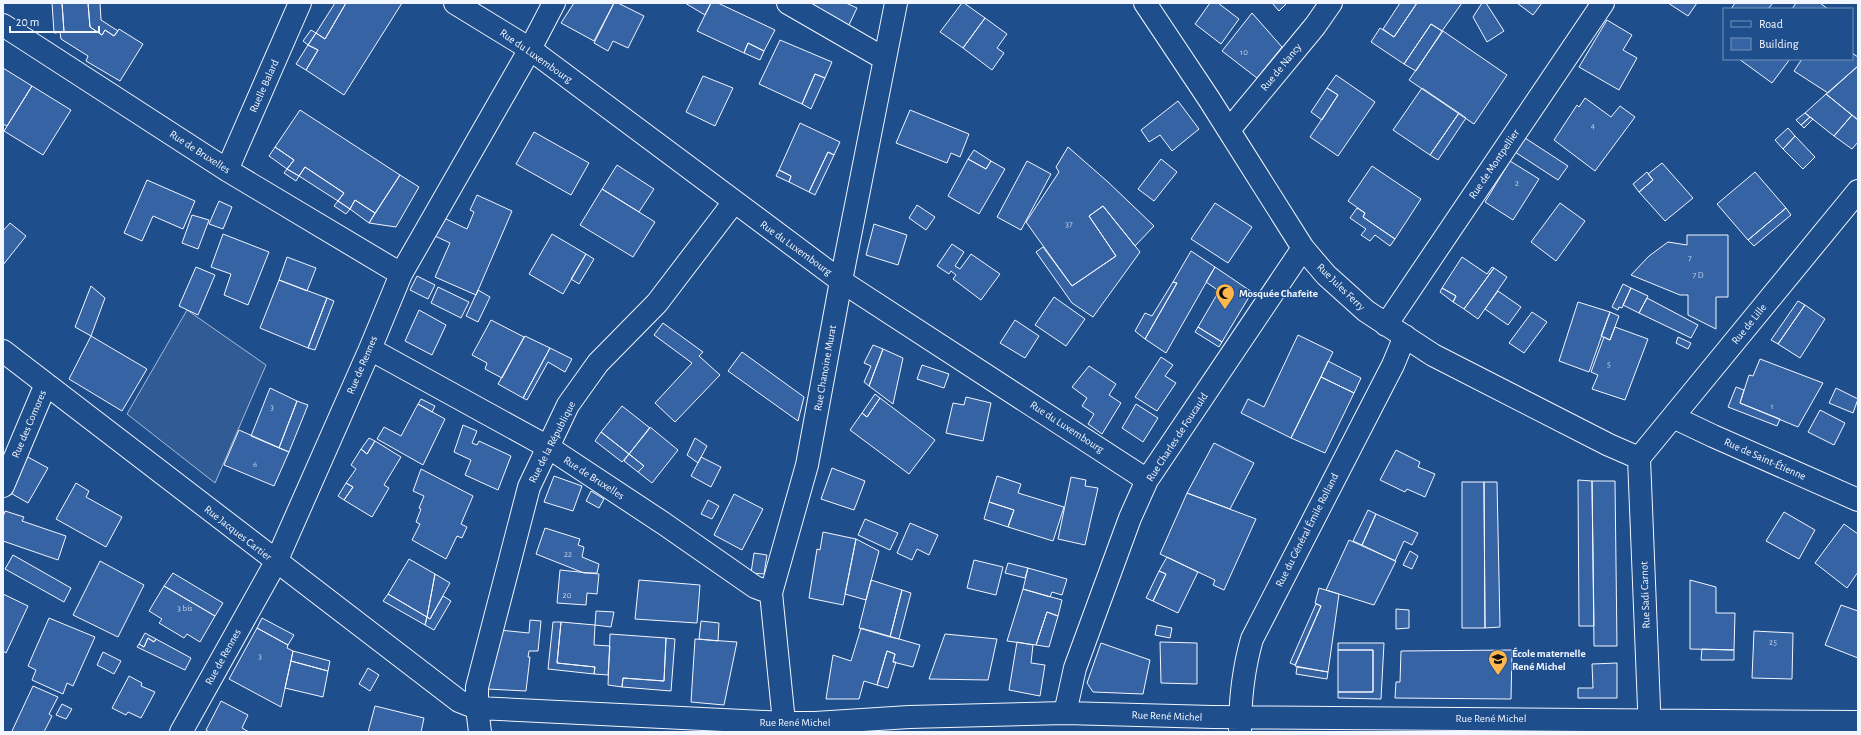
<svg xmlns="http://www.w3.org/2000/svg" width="1861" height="735" font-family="'Alegreya Sans',sans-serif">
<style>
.built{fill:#305b95;stroke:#a8bbd7}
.building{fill:#3563a3;stroke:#f2f6ff}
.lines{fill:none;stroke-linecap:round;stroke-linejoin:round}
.minor-casing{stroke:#f2f6ff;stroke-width:24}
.minor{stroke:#1f4e8c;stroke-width:22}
.labels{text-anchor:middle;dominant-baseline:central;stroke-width:3;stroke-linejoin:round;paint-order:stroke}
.number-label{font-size:9px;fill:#c3d1e8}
.street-label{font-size:11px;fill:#f2f6ff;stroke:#1f4e8c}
.poi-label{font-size:11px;font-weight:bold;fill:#f2f6ff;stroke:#1f4e8c;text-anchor:start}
</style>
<rect width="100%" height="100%" fill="#1f4e8c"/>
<path class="built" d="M187 310 266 365 215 483 127 414Z"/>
<path class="building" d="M52 3H62L64 32 54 33Z
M62 3H88L90 27 102 35 105 30 114 36 119 29 143 44 120 81 86 61 88 56 61 39 60 32H64Z
M88 3H100L101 20 118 31 114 36 105 30 102 35 90 27Z
M335 3H346L325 39 316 33Z
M346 3H402L344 95 306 70 318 50 308 45 316 33 325 39Z
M574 3H614L594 41 561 23Z
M614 3H618L644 16 628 48 613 41 608 51 594 43Z
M685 3H711L705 15Z
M711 3H718L775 30 764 51 748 43 744 53 697 31Z
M804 3H846L857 8 847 29Z
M962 3H964L985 18 963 48 940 32Z
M1210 3H1218L1239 19 1221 44 1195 24Z
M1272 3H1287L1279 11Z
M1400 3H1417L1394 37 1383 29Z
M1417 3H1462L1442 31 1431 24 1404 64 1371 42 1380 28 1394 37Z
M1482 3H1486L1504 31 1487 42 1473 17Z
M1517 3H1542L1533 15Z
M1668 3H1697L1688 16Z
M1735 3H1773L1768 9H1731Z
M1796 3H1820L1828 9H1792Z
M1252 13 1282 47 1257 78 1222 51Z
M985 18 1007 34 997 48 1004 53 992 70 963 48Z
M1607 20 1632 35 1623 50 1637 58 1619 90 1579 67Z
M1431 24 1442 31 1416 71 1404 64Z
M311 30 316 33 308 45 303 41Z
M1443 31 1507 75 1474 124 1409 80Z
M780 40 832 62 825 78 815 74 802 104 759 84Z
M748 43 764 51 760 60 744 53Z
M308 45 318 50 306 70 296 64Z
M1852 53 1858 57V66L1828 93 1794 71 1802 59H1852Z
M1739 59H1790L1772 83Z
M1858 66V120L1826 94Z
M3 68 32 86 7 126 3 124Z
M815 74 825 78 811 109 802 104Z
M1336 75 1375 102 1338 156 1310 137 1338 95 1327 88Z
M703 76 733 88 715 126 686 112Z
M32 86 71 110 43 155 4 131Z
M1327 88 1338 95 1322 120 1311 112Z
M1422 88 1459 113 1430 155 1393 130Z
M1826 94 1852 115 1834 136 1805 113Z
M1585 98 1611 117 1620 106 1635 117 1595 171 1554 140 1577 105 1579 107Z
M1178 101 1199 129 1172 151 1160 135 1149 142 1141 130Z
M300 110 400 175 375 213 355 200 350 209 338 201 344 193 305 167 299 176 287 169 294 160 275 147Z
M910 110 969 134 960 157 951 153 947 163 896 143Z
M1459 113 1466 118 1438 160 1430 155Z
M1805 113 1810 117 1801 125 1796 120Z
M1852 115 1858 120V142L1852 149 1834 136Z
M1810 117 1813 119 1804 128 1801 125Z
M800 123 840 142 834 155 828 152 809 192 789 182 791 176 779 170Z
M1788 128 1795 136 1783 149 1775 140Z
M534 132 589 163 571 195 516 164Z
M1795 136 1815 157 1803 169 1783 149Z
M1525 138 1568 166 1558 180 1515 152Z
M275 147 294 160 287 169 269 156Z
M1068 147 1108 182 1154 226 1135 246 1103 206 1089 216 1116 256 1072 286 1026 222 1059 172 1056 167Z
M974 150 991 161 986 169 968 159Z
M828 152 834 155 815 195 809 192Z
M968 159 986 169 991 161 1005 169 979 214 948 196Z
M1161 159 1177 172 1154 201 1138 189Z
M1027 161 1051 174 1021 230 997 217Z
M1510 161 1539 179 1513 220 1485 202Z
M1662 163 1693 198 1665 221 1639 192 1653 180 1648 174Z
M617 165 654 189 639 212 602 189Z
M1372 166 1421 199 1395 239 1363 217 1365 213 1348 201Z
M305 167 344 193 338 201 299 176Z
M287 169 299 176 296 181 284 173Z
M779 170 791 176 789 182 776 176Z
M1647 172 1653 180 1639 192 1633 184Z
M1755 172 1786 208 1748 240 1717 204Z
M400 175 419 187 396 227 369 223Z
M147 180 195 201 183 229 153 216 142 241 124 233Z
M602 189 655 222 633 257 580 225Z
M477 195 512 211 476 295 435 277 450 243 435 236 444 218 467 229 474 212 470 210Z
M355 200 375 213 369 223 350 209Z
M219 201 232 207 223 229 209 224Z
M338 201 350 209 346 214 334 206Z
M1215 203 1252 227 1228 263 1191 239Z
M1560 203 1585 221 1556 261 1531 242Z
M917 205 935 217 926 230 909 218Z
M1103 206 1140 252 1093 317 1072 303 1036 252 1043 247 1072 286 1116 256 1089 216Z
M1357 208 1365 213 1363 217 1395 239 1390 246 1375 235 1370 241 1361 235 1366 229 1350 218Z
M1786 208 1791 215 1754 246 1748 240Z
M192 215 209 220 198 249 182 243Z
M10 223 26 236 3 265V231Z
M874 224 907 235 898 265 866 255Z
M223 234 269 252 248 305 224 295 231 274 211 267Z
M552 234 586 254 563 294 529 274Z
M1687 235H1728V297H1716V329L1688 315V295H1680L1631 275 1649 256 1668 242 1687 245Z
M952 244 964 252 955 266 960 269 971 254 1000 274 981 300 953 279 956 275 951 271 949 274 937 266Z
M1191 251 1215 267 1166 353 1145 339 1177 283 1173 282Z
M586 254 594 259 579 284 571 279Z
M287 257 316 268 307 291 279 280Z
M1462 257 1487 274 1492 267 1494 268 1464 309 1453 302 1456 296 1442 288Z
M196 267 215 275 198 315 179 306Z
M1215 267 1252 292 1222 342 1198 327 1219 291 1206 282Z
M1494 268 1507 277 1478 319 1464 309Z
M417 276 435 285 428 299 410 290Z
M279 280 327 298 308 348 260 328Z
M1173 282 1177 283 1145 339 1135 331 1145 313 1152 316Z
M1623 284 1631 288 1622 308 1619 307 1618 310 1612 307Z
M91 286 105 298 91 336 75 327Z
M438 287 469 302 461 318 431 303Z
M1442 288 1456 296 1453 302 1440 292Z
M1631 288 1648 296 1639 313 1623 305Z
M478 290 490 297 478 322 466 316Z
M1498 291 1521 307 1508 325 1485 309Z
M1054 297 1085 319 1066 346 1035 325Z
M327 298 334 301 315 350 308 348Z
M1647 298 1698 325 1691 338 1639 313Z
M1798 301 1805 305 1778 344 1771 340Z
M1578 302 1610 312 1589 372 1559 361Z
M1805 305 1825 319 1800 358 1778 344Z
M419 310 446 325 432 355 405 341Z
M1532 312 1547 322 1524 353 1509 343Z
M1610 312 1619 316 1610 340 1601 336Z
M491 320 524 337 502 378 485 369 487 363 472 355Z
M1015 320 1039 336 1025 358 1000 343Z
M663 323 703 352 699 356 720 375 675 422 655 403 692 363 654 335Z
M1198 327 1222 342 1219 347 1195 332Z
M1615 327 1648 339 1625 400 1592 389 1598 375 1591 372 1604 337 1610 340Z
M1298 335 1333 352 1291 438 1241 413 1248 399 1264 407Z
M91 336 147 369 122 411 69 379Z
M525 336 550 348 523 398 498 384Z
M1678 337 1691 343 1688 349 1676 343Z
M873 345 883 349 869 386 864 382 871 366 864 363Z
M550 348 572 359 565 372 548 362 527 400 523 398Z
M883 349 903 358 893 404 869 386Z
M742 352 804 397 798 421 728 371Z
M1161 357 1173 365 1165 376 1176 383 1157 411 1135 397Z
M1760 359 1823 383 1798 427 1740 403 1749 375 1753 376Z
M1328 361 1361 378 1354 393 1321 377Z
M922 365 949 374 944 388 917 379Z
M1089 366 1116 384 1109 395 1121 403 1102 434 1088 424 1094 414 1082 406 1087 398 1072 387Z
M1321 377 1354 393 1325 453 1291 438Z
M1736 387 1744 390 1740 403 1780 419 1777 426 1728 407Z
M270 388 297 401 279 448 251 436Z
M1836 388 1858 399 1853 413 1829 403Z
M875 394 880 398 867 417 862 413Z
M966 397 991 403 983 441 946 433 953 403 964 405Z
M880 398 935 440 909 474 850 430 862 413 867 417Z
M421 399 435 406 432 412 418 404Z
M297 401 308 405 289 452 279 448Z
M418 404 445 419 423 465 377 439 384 427 401 436Z
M1136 404 1158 418 1143 442 1122 428Z
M622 406 650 428 629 454 601 432Z
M1820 410 1845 423 1834 445 1808 432Z
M463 425 477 431 472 443 477 445 479 441 511 456 498 490 465 475 471 460 454 452Z
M650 427 678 450 652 483 638 472 644 466 629 454Z
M239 430 289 452 274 486 224 465Z
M601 432 629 454 622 462 595 441Z
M369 438 375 441 367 454 361 449Z
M695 438 707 446 698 463 687 455Z
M375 441 401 457 384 485 389 488 372 517 344 500 353 487 346 483 356 469 351 465 361 449 367 454Z
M1214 443 1254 463 1230 509 1187 493Z
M1396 450 1420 462 1418 467 1435 474 1425 497 1407 489 1405 492 1380 480Z
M629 454 644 466 638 472 624 461Z
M26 456 48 468 28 503 7 491Z
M701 457 721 467 711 487 691 476Z
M832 468 865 481 854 510 821 499Z
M421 469 473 496 461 524 467 527 462 538 457 536 446 559 412 540 420 524 416 522 421 509 419 508 424 496 413 491Z
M554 476 582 486 573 511 544 502Z
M997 476 1021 484 1018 493 1064 507 1053 541 1008 527 1014 510 989 502Z
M1071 477 1086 480 1085 486 1098 488 1085 545 1058 539Z
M1578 480 1592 481 1594 626H1579Z
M1592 481H1615L1617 646H1594Z
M1462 482H1484L1485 628H1462Z
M1484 482H1497L1500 627 1485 628Z
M76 483 89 491 86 497 122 517 106 547 56 519Z
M346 483 353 487 344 500 338 496Z
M591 491 604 499 599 508 586 501Z
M1187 493 1256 519 1224 590 1213 585 1215 580 1160 554Z
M734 494 763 509 742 550 714 535Z
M708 500 719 506 712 519 701 514Z
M989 502 1014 510 1008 527 984 519Z
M1368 510 1376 514 1362 545 1353 541Z
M5 511 24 517 22 521 66 536 58 560 3 541V517Z
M1784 512 1815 530 1799 559 1766 541Z
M1376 514 1418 533 1412 545 1404 541 1395 561 1362 545Z
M865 519 898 533 890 550 858 535Z
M910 523 938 535 929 555 917 549 912 560 897 553Z
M1844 524 1858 534V572L1847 588 1815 563Z
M545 528 580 539 578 545 584 547 582 557 599 564 597 573H584L536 554Z
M823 532 856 539 843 605 809 598 817 549 820 550Z
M856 539 879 551 866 600 845 594Z
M1349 540 1396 561 1374 605 1326 590Z
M1410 551 1418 556 1412 569 1403 565Z
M754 553 767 555 764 574 751 573Z
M13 555 71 588 64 602 5 569Z
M1167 557 1198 572 1178 613 1153 601 1166 574 1159 571Z
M409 559 435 574 427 617 388 594Z
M974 560 1003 567 996 595 967 588Z
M100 561 144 585 118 637 73 615Z
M1008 563 1028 568 1025 578 1005 573Z
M1028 568 1067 579 1062 595 1052 592 1050 597 1023 589Z
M560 570 599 574 597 594 587 593 586 605 557 603Z
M1159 571 1166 574 1153 601 1146 598Z
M173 573 223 603 215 616 164 586Z
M435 574 450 583 430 619 427 617Z
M639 580 700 585 697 623 635 619Z
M871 580 902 590 890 637 859 628Z
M1690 580 1716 587V613H1735L1734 650 1690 649Z
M164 586 215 616 200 642 187 634 184 638 159 623 162 619 149 611Z
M1319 588 1339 594 1328 672 1295 666 1321 606 1315 603Z
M1023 589 1062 600 1058 616 1047 612 1036 645 1007 641Z
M902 590 911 593 899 639 890 637Z
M3 594 28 606 6 653 3 651Z
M388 594 427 617 425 625 383 601Z
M443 596 451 601 434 630 425 625 427 617 430 619Z
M1316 604 1321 606 1295 665 1290 663Z
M1841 605 1858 611V658L1825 645Z
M1396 609 1409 610V628L1396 629Z
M596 611 614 612 611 627 595 625Z
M1047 612 1058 616 1049 647 1036 645Z
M49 618 95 637 73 686 67 683 63 694 32 680 36 670 28 666Z
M262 618 294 635 288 645 257 628Z
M530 620 541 621 538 651H529L528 657H530L526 691 487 689 499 630 529 633Z
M701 621 719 623 718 641 699 639Z
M553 622H561L557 663 595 667 594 674 548 669Z
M561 622 595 625 594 645 610 646 608 675 594 674 595 667 557 663Z
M1157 625 1172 628 1170 638 1155 635Z
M257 628 288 645 287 648 293 651 281 707 229 679Z
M861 628 920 645 913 667 893 662 895 654 887 651 877 685 864 681 859 699H826L833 655 851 661Z
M1754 631 1793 633 1792 679 1752 678Z
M145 633 156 639 154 642 148 638 144 647 139 644Z
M610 634 666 638 664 681 623 678 622 687 608 685Z
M945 634 997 639 988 680 929 679Z
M148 638 154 642 156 639 191 658 185 670 137 647 139 644 144 647Z
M666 638 675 639 671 691 622 687 623 678 664 681Z
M695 639 737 642 724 705 691 702Z
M1017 642 1033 645 1031 663 1045 665 1040 696 1009 690Z
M1160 642 1197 643V684L1161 683Z
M1101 643 1150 660 1143 694 1093 692 1087 683Z
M1338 643H1384L1381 699 1338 698V692H1373V650H1338Z
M1702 649 1734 650V660H1701Z
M1338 650H1373V692H1338Z
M1512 650 1511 699 1395 698 1396 682H1400L1401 651Z
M293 651 330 661 328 671 291 661Z
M887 651 895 654 893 662H896L888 688 877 685Z
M103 652 121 661 114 674 97 665Z
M291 661 328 671 323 697 285 688Z
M1617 663V698H1578V688H1593L1592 664Z
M1297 667 1328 672 1327 679 1296 674Z
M368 668 379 675 370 691 359 684Z
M129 676 142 683 141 686 155 692 141 718 128 712 126 715 112 708Z
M33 686 58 697 49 714 52 716 44 732H14L12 731Z
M221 701 248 715 242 728 249 732H209L206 730Z
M62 704 72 709 66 719 56 715Z
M375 706 424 718 421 732H368Z"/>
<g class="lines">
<defs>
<path id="minor" d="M455 3 530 49 841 281 1147 480
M788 3 885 59
M1145 3 1209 99 1303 248 1326 275 1366 311 1433 355 1609 445 1639 458
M3 25 227 170 401 274
M1229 130 1315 26 1331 3
M227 170 300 3
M1386 325 1603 3
M370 349 548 447 663 523 755 587 771 593
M3 351 459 701 477 708 785 723H815L909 717 1065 713 1212 717 1858 722
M1673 417 1713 436 1858 500
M1639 458 1858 191
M1639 458 1650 732
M3 486 46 384
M1065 713 1075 668 1130 518 1147 480 1303 248
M1240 731C1240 699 1243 670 1252 639L1393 365 1405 336
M181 732 276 562 370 349 401 274 530 49 554 3
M480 732 477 708V687L529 487 568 405 598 363 657 303 734 202
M785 732 771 593 807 465 841 281 896 3"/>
</defs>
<use href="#minor" class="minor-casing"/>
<use href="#minor" class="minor"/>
</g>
<defs>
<symbol id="mosque-pin" viewBox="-11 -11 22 30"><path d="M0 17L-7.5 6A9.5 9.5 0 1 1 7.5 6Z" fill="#ffb74d" stroke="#1f4e8c"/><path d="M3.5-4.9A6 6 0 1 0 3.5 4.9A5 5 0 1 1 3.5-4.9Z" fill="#111"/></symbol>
<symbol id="school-pin" viewBox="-11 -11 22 30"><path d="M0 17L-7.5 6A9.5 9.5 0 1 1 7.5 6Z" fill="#ffb74d" stroke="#1f4e8c"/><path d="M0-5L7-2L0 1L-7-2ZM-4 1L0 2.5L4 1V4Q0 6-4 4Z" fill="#111"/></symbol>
</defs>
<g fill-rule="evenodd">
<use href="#mosque-pin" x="1214" y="282" width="22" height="30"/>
<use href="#school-pin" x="1487" y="648" width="22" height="30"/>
</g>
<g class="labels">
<g class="number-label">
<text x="1244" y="52">10</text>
<text x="1593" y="125">4</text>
<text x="1517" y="183">2</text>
<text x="1069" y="224">37</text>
<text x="1690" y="258">7</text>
<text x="1698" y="275">7 D</text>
<text x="1609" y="364">5</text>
<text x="1772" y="406">1</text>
<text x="272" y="407">3</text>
<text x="255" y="464">6</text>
<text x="568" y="554">22</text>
<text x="567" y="595">20</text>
<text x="185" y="608">3 bis</text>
<text x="1773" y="642">25</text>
<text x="260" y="656">3</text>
</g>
<g class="street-label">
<text transform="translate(536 56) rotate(35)">Rue du Luxembourg</text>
<text transform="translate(1281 67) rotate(-51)">Rue de Nancy</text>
<text transform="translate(264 86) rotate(-66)">Ruelle Balard</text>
<text transform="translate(200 152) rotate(33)">Rue de Bruxelles</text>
<text transform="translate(1494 164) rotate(-56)">Rue de Montpellier</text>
<text transform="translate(796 248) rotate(36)">Rue du Luxembourg</text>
<text transform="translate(1341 287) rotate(44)">Rue Jules Ferry</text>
<text transform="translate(1749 324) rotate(-51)">Rue de Lille</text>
<text transform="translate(362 365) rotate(-67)">Rue de Rennes</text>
<text transform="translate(825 368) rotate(-80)">Rue Chanoine Murat</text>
<text transform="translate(29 424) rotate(-67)">Rue des Comores</text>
<text transform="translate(1067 427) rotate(33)">Rue du Luxembourg</text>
<text transform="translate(1177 437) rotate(-57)">Rue Charles de Foucauld</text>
<text transform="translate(552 442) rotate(-63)">Rue de la République</text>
<text transform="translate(1765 459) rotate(24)">Rue de Saint-Étienne</text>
<text transform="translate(594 478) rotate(33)">Rue de Bruxelles</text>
<text transform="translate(1307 530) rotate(-63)">Rue du Général Émile Rolland</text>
<text transform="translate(238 533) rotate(38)">Rue Jacques Cartier</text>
<text transform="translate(1645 595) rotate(-92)">Rue Sadi Carnot</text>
<text transform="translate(223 657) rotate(-61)">Rue de Rennes</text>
<text transform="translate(1167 716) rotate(2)">Rue René Michel</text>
<text x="1491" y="718">Rue René Michel</text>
<text x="795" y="722">Rue René Michel</text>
</g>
<g class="poi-label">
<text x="1239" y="293">Mosquée Chafeite</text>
<text x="1512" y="653">École maternelle<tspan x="1512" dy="13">René Michel</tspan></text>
</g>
</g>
<rect width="1861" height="735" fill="none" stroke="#f2f6ff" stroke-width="8"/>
<rect x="1723" y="8" width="130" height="52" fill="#1f4e8c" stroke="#7391ba"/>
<rect x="1731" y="21" width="20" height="6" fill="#1f4e8c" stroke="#7391ba"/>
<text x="1759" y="28" font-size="12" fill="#f2f6ff">Road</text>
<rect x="1731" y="38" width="20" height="12" fill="#3563a3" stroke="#7391ba"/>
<text x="1759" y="48" font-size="12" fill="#f2f6ff">Building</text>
<path d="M10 26v6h89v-6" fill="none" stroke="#f2f6ff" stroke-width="2"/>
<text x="16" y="26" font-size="12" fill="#f2f6ff" stroke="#1f4e8c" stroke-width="3" paint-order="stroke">20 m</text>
</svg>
